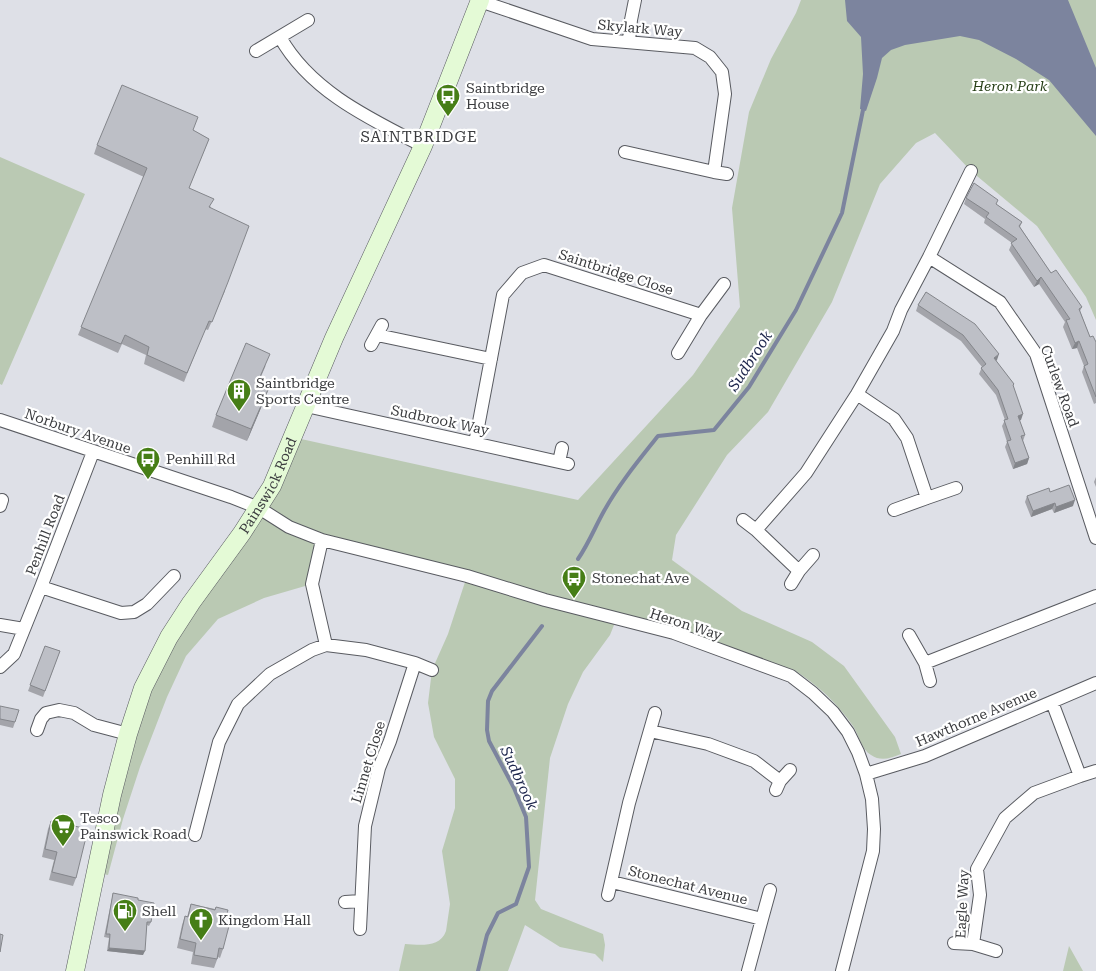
<svg xmlns="http://www.w3.org/2000/svg" width="1096" height="971" font-family="'Roboto Serif',serif">
<style>
.green{fill:#bac9b3}
.water{fill:#7c849e}
.lines{fill:none;stroke-linecap:round;stroke-linejoin:round}
.stream{stroke:#7c849e;stroke-width:4}
.minor-casing{stroke:#595b61;stroke-width:14}
.secondary-casing{stroke:#595b61;stroke-width:19}
.minor{stroke:#fff;stroke-width:12}
.secondary{stroke:#e4fad6;stroke-width:18}
.wall{fill:#a3a4aa}
.shaded-wall{fill:#84868b}
.building{fill:#bdbfc6;stroke:#84868b}
.labels{text-anchor:middle;dominant-baseline:central;stroke-width:4.5;stroke-linejoin:round;paint-order:stroke}
.street-label{font-size:14px;fill:#3b3c3f;stroke:#fff}
.park-label{font-size:14px;font-style:italic;fill:#284018;stroke:#fff}
.poi-label{font-size:14px;fill:#3b3c3f;stroke:#fff;text-anchor:start}
.neighbourhood-label{font-size:15px;letter-spacing:1px;fill:#3b3c3f;stroke:#fff}
.water-label{font-size:15px;font-style:italic;fill:#1d264c;stroke:#fff}
</style>
<rect width="100%" height="100%" fill="#dee0e7"/>
<path class="green" d="M801 0H1096V320L1086 297 1037 226 971 171 935 133 916 143 880 184 832 302 768 412 727 455 676 535 672 560 742 611 812 642 844 666 895 737 901 754C891 758 881 762 871 755 861 749 859 735 853 726 836 702 819 686 794 670L616 620 610 635 583 672 568 704 550 758 535 900 541 909 603 934 605 945 603 962 595 954 560 947 525 925 508 971H399L405 944C420 945 440 948 446 931L450 904 442 851 455 808V779L434 737 428 703 432 670 448 634 466 579 322 540 312 584 264 598 218 619 186 656 167 697 140 767 123 819 108 875 95 873 136 706 292 437 578 500 693 375 740 307 732 208 749 112 771 59 796 13Z
M0 157 85 194 2 385 0 384Z
M1069 946 1083 971H1063Z"/>
<path class="water" d="M845 0H1068L1096 68V136L1049 80 1016 59 979 40 960 36 905 45 891 50 882 58 877 78 866 111 860 109 863 74 861 37 847 21Z"/>
<g class="lines">
<path class="stream" d="M578 559C589 543 595 527 604 511 619 484 639 460 658 436L714 430 749 387 796 310 842 213 863 110
M478 971 487 935 498 913 516 904 529 867 526 817 514 788 489 741 487 730 488 701 492 691 542 626"/>
<defs>
<path id="minor" d="M480 1 592 39 695 48 710 57 722 72 725 94 714 172 625 152
M280 37C310 91 370 119 423 146
M629 41 631 20 635 0
M256 51 308 20
M714 172 727 174
M929 257 1000 302 1036 354 1096 538
M377 335 491 359
M371 345 382 325
M678 353 701 315 724 284
M857 394 894 419 907 438 927 498 956 488
M306 406 568 464
M0 420 231 497 259 508 289 527 322 540 467 576 545 600 674 633 791 676 813 693 833 712 848 732 858 752 866 774 872 799 874 829 873 851 842 971
M475 443 503 295 522 273 544 265 701 315
M559 462 562 448
M0 506 2 500
M894 510 927 498
M743 520 756 530
M322 540 312 584 326 645
M799 571 813 555
M791 584 799 571 756 530 806 473 857 394 893 331 901 310 929 257 971 171
M41 587 121 613 134 612 147 604 174 576
M0 625 24 629
M909 635 925 663 1096 596
M415 663 432 670
M925 663 930 681
M0 667 14 654 41 587 93 452
M1052 702 1080 776 1096 771
M37 730 41 719 46 713 59 710 74 713 94 725 128 734
M650 731 708 744 754 761 780 781
M866 774 925 756 1096 683
M776 790 780 781 790 770
M195 835 219 742 238 704 270 674 312 650 326 645 366 650 415 663 390 741 379 768 365 826 360 929
M612 882 762 919 748 971
M608 895 629 803 655 713
M345 902 361 901
M762 919 770 890
M954 943 973 944
M996 951 973 944 980 895 977 869 1005 818 1034 793 1080 776"/>
<g id="secondary">
<path id="s1" d="M75 971 112 795 128 734 143 688 169 637 191 603 242 533 272 486 334 338 423 146 480 0"/>
</g>
</defs>
<use href="#minor" class="minor-casing"/>
<use href="#secondary" class="secondary-casing"/>
<use href="#minor" class="minor"/>
<use href="#secondary" class="secondary"/>
</g>
<path class="wall" d="M193 130 209 139 189 188 211 207 225 291 208 330 205 329 184 382 144 364 146 355 122 344 118 353 78 335 144 177 94 154 97 145Z
M966 198 996 204 1022 222 1020 227 1051 273 1082 307 1080 311 1090 337 1096 342V403L1094 404 1082 372 1084 366 1077 348 1072 349 1063 327 1065 322 1039 284 1034 287 1009 250 1012 243 984 223 985 219 964 204Z
M926 292 997 360 996 361 1014 384 1013 386 1021 420H1019L1025 435 1023 441 1029 458 1027 464 1013 469 1005 447 1007 442 1002 426 1005 420 996 395 979 374 982 367 961 341 916 311 918 305Z
M266 365 260 379 266 396 247 441 212 427 216 415Z
M1096 477V487L1094 482Z
M1050 492 1073 506 1054 513 1052 509 1031 517 1025 502 1027 496Z
M45 646 60 651 43 697 28 691Z
M0 706 15 722 13 728 0 725Z
M51 821 76 878 73 886 49 880 54 860 42 857 48 829Z
M113 893 138 900 151 922 149 926 147 925 143 955 107 951 109 938 104 937Z
M191 904 215 909 216 907 224 925 223 949 220 958 218 957 214 968 191 964 193 952 177 948 182 925 185 916 187 917Z"/>
<path class="shaded-wall" d="M1041 277 1039 284 1034 287 1037 281Z
M1079 341 1077 348 1072 349 1075 343Z
M999 354 997 360 991 364 994 358Z
M270 385 266 396 247 441 251 429Z
M1023 414 1021 420 1016 422 1018 416Z
M1029 458 1027 464 1013 469 1015 463Z
M1075 500 1073 506 1054 513 1056 507Z
M1055 503 1052 509 1031 517 1033 511Z
M109 948 145 951 143 955 107 951Z"/>
<path class="building" d="M122 85 198 117 193 130 209 139 189 188 214 199 209 207 249 226 228 282 212 322 209 321 187 373 147 355 149 347 125 335 121 344 81 327 147 168 97 145Z
M974 183 998 200 996 204 1022 222 1019 226 1051 273 1056 270 1082 307 1079 309 1090 337 1093 336 1096 342V397L1084 366 1088 364 1079 341 1075 343 1066 320 1070 319 1041 277 1037 281 1011 243 1017 239 986 217 989 213 966 198Z
M926 292 975 324 999 354 994 358 1014 384 1013 385 1023 414 1018 416 1025 435 1021 436 1029 458 1015 463 1007 441 1011 440 1004 420 1008 419 998 390 981 368 986 364 963 335 918 305Z
M246 343 270 354 259 379 270 385 251 429 216 415Z
M1069 485 1075 500 1056 507 1055 503 1033 511 1027 496 1049 488 1050 492Z
M45 646 60 651 45 691 30 685Z
M0 706 19 710 15 722 0 719Z
M51 821 88 829 76 878 52 872 57 852 45 849Z
M113 893 138 898V900L154 903 151 922H147L145 951 109 948 110 934H106Z
M191 904 215 910 216 907 228 910 224 925 229 926 223 949 219 948 217 959 194 955 196 943 180 939 185 916 188 917Z
M0 934 3 935 0 952Z"/>
<defs>
<symbol id="bus-pin" viewBox="-11 -11 22 30"><path d="M0 17L-7.5 6A9.5 9.5 0 1 1 7.5 6Z" fill="#467e16" stroke="#fff"/><path d="M-5-6H5V4H4V6H2V4H-2V6H-4V4H-5ZM-3.5-4V0h7V-4ZM-3.5 1.2v1.5H-2V1.2ZM2 1.2v1.5H3.5V1.2Z" fill="#fff"/></symbol>
<symbol id="building-pin" viewBox="-11 -11 22 30"><path d="M0 17L-7.5 6A9.5 9.5 0 1 1 7.5 6Z" fill="#467e16" stroke="#fff"/><path d="M-4-6H4V6H1V3H-1V6H-4ZM-2.5-4.3h1.7v1.8h-1.7ZM.8-4.3h1.7v1.8H.8ZM-2.5-1h1.7V.8h-1.7ZM.8-1h1.7V.8H.8Z" fill="#fff"/></symbol>
<symbol id="supermarket-pin" viewBox="-11 -11 22 30"><path d="M0 17L-7.5 6A9.5 9.5 0 1 1 7.5 6Z" fill="#467e16" stroke="#fff"/><path d="M-6-5.5h2.5l.6 2H6L4.5 2H-2.5L-4.4-4H-6ZM-1.5 3.2a1.3 1.3 0 1 0 .1 0ZM3 3.2a1.3 1.3 0 1 0 .1 0Z" fill="#fff"/></symbol>
<symbol id="fuel-pin" viewBox="-11 -11 22 30"><path d="M0 17L-7.5 6A9.5 9.5 0 1 1 7.5 6Z" fill="#467e16" stroke="#fff"/><path d="M-5.5-6h7V0h2V4h1.3V-2.5L3-4.5l.8-.8L6-3V5H2.5V1h-1V6h-7ZM-4.2-4.7v3.2H.2V-4.7Z" fill="#fff"/></symbol>
<symbol id="church-pin" viewBox="-11 -11 22 30"><path d="M0 17L-7.5 6A9.5 9.5 0 1 1 7.5 6Z" fill="#467e16" stroke="#fff"/><path d="M-1.2-6h2.4v3.5h3.3v2.4h-3.3V6h-2.4V-.1h-3.3v-2.4h3.3Z" fill="#fff"/></symbol>
</defs>
<g fill-rule="evenodd">
<use href="#bus-pin" x="434" y="82" width="28" height="38"/>
<use href="#building-pin" x="225" y="377" width="28" height="38"/>
<use href="#bus-pin" x="134" y="445" width="28" height="38"/>
<use href="#bus-pin" x="560" y="564" width="28" height="38"/>
<use href="#supermarket-pin" x="49" y="812" width="28" height="38"/>
<use href="#fuel-pin" x="111" y="897" width="28" height="38"/>
<use href="#church-pin" x="187" y="906" width="28" height="38"/>
</g>
<g class="labels">
<g class="street-label">
<text transform="translate(640 28) rotate(5)">Skylark Way</text>
<text transform="translate(616 272) rotate(18)">Saintbridge Close</text>
<text transform="translate(1060 386) rotate(70)">Curlew Road</text>
<text transform="translate(440 420) rotate(12)">Sudbrook Way</text>
<text transform="translate(78 431) rotate(19)">Norbury Avenue</text>
<text stroke="none"><textPath href="#s1" startOffset="530">Painswick Road</textPath></text>
<text transform="translate(45 535) rotate(-69)">Penhill Road</text>
<text transform="translate(686 624) rotate(18)">Heron Way</text>
<text transform="translate(976 717) rotate(-23)">Hawthorne Avenue</text>
<text transform="translate(368 762) rotate(-73)">Linnet Close</text>
<text transform="translate(688 885) rotate(14)">Stonechat Avenue</text>
<text transform="translate(962 904) rotate(-87)">Eagle Way</text>
</g>
<g class="park-label">
<text x="1010" y="86">Heron Park</text>
</g>
<g class="poi-label">
<text x="466" y="88">Saintbridge<tspan x="466" dy="16">House</tspan></text>
<text x="256" y="383">Saintbridge<tspan x="256" dy="16">Sports Centre</tspan></text>
<text x="166" y="459">Penhill Rd</text>
<text x="592" y="578">Stonechat Ave</text>
<text x="80" y="818">Tesco<tspan x="80" dy="16">Painswick Road</tspan></text>
<text x="142" y="911">Shell</text>
<text x="218" y="920">Kingdom Hall</text>
</g>
<g class="neighbourhood-label">
<text x="419" y="137">SAINTBRIDGE</text>
</g>
<g class="water-label">
<text transform="translate(750 361) rotate(-57)">Sudbrook</text>
<text transform="translate(519 778) rotate(65)">Sudbrook</text>
</g>
</g>
</svg>
